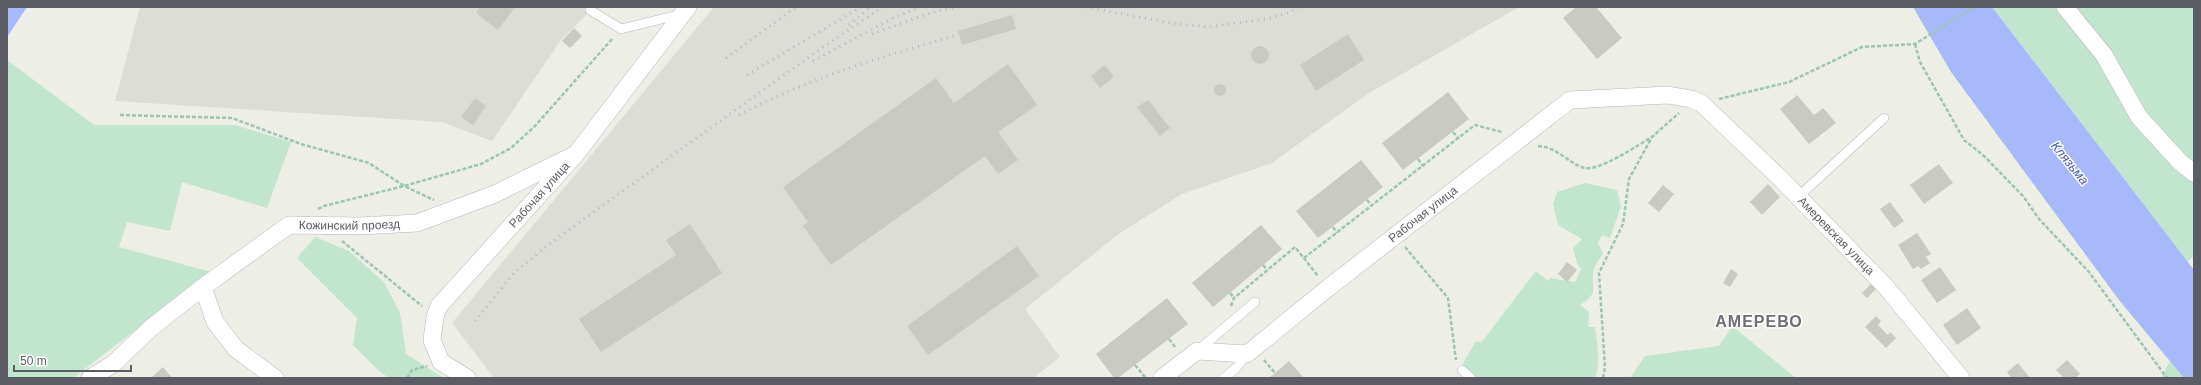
<svg xmlns="http://www.w3.org/2000/svg" width="2201" height="385" font-family="Arial,sans-serif">
<style>
.industrial{fill:#dcddd7}
.green{fill:#c2e5ce}
.water{fill:#a8b9fb}
.building{fill:#c9cac1}
.lines{fill:none;stroke-linecap:round;stroke-linejoin:round}
.lane-casing{stroke:#b7b7be;stroke-width:10}
.street-casing{stroke:#b7b7be;stroke-width:18}
.path{stroke:#9cc5b6;stroke-width:2.5;stroke-dasharray:4 2;stroke-linecap:butt}
.lane{stroke:#fff;stroke-width:9}
.street{stroke:#fff;stroke-width:17}
.rail{stroke:#b7b7b8;stroke-width:3;stroke-dasharray:1 5;stroke-linecap:butt}
.labels{text-anchor:middle;dominant-baseline:central;stroke-width:3;stroke-linejoin:round;paint-order:stroke}
.street-label{font-size:12px;fill:#5c5d64;stroke:#fff}
.water-label{font-size:13px;font-style:italic;fill:#4b5abe;stroke:#fff}
.district-label{font-size:16px;font-weight:bold;letter-spacing:1px;fill:#6d6f76;stroke:#fff}
</style>
<rect width="100%" height="100%" fill="#edeee5"/>
<path class="industrial" d="M140 7H594L561 40 492 141 442 122 115 101Z
M714 7H1519L1369 93 1272 163 1182 194 1120 233 1025 309 1060 357 1033 378H494L452 323Z"/>
<path class="green" d="M1992 7H2194V256L2187 262Z
M7 60 94 125H235L291 142 267 208 182 182 170 231 127 222 119 247 211 272 73 378H7Z
M1585 183 1617 190 1621 206 1610 238 1602 235 1598 243 1603 253C1600 259 1593 267 1593 273 1591 293 1600 290 1580 305L1589 312 1588 327H1595C1597 343 1601 363 1595 378H1473L1461 367 1476 341 1481 343 1536 271 1548 281 1550 278 1575 282 1581 269 1577 263 1573 248 1582 239 1558 225 1553 204 1557 192Z
M315 237 349 251 384 282 400 313 406 354 444 378H389L379 371 353 345 357 318 297 258Z
M1732 326 1796 378H1630L1645 356 1719 346Z
M2170 361 2184 378H2161Z"/>
<path class="water" d="M7 7H27L7 37Z
M1913 7H1992L2194 270V378H2184L2119 300 1951 72Z"/>
<path class="building" d="M480 7H515L498 30 476 13Z
M1576 7H1596L1622 38 1597 59 1563 18Z
M1012 15 1016 29 962 45 958 31Z
M574 28 582 36 570 48 562 41Z
M1348 34 1364 60 1316 91 1300 65Z
M1251 55a9 9 0 1 1 18 0a9 9 0 1 1-18 0Z
M1008 64 1037 105 998 132 1018 160 998 174 985 156 831 265 803 226 808 222 783 187 936 78 954 103Z
M1105 65 1114 77 1100 88 1091 76Z
M1214 90a6 6 0 1 1 12 0a6 6 0 1 1-12 0Z
M1448 92 1469 119 1403 170 1382 143Z
M1797 95 1814 115 1823 108 1836 123 1809 144 1780 109Z
M475 98 486 106 473 125 461 117Z
M1148 100 1170 128 1160 136 1137 107Z
M1361 160 1383 187 1318 238 1296 211Z
M1939 164 1953 183 1924 204 1910 185Z
M1768 184 1780 197 1762 215 1750 202Z
M1663 185 1674 194 1659 212 1648 203Z
M1890 202 1904 221 1894 228 1880 209Z
M690 224 722 273 601 352 579 319 676 255 666 240Z
M1261 225 1282 249 1213 307 1192 283Z
M1917 233 1931 254 1926 257 1930 263 1921 269 1918 266 1913 269 1898 245Z
M1017 246 1039 276 928 355 907 326Z
M1567 262 1577 270 1567 282 1558 274Z
M1940 267 1956 290 1937 303 1921 280Z
M1731 269 1738 274 1730 287 1723 283Z
M1871 284 1876 289 1867 298 1862 293Z
M1167 298 1188 324 1118 378H1114L1096 354Z
M1967 308 1981 328 1957 345 1943 325Z
M1876 316 1881 321 1878 325 1888 335 1890 332 1896 338 1886 348 1865 327Z
M2067 360 2080 374 2075 378H2064L2056 370Z
M1289 361 1304 378H1269L1275 373Z
M2018 363 2030 378H2011L2007 372Z
M163 367 172 378H151Z"/>
<g class="lines">
<defs>
<path id="lane" d="M590 10 621 29 682 14
M1798 197 1884 118
M1197 351 1255 302
M1462 370 1471 378
M1224 378 1236 368 1247 354"/>
<g id="street">
<path d="M2065 7 2104 55 2139 117 2180 162 2194 173"/>
<path d="M203 287 215 322 236 349 275 378"/>
<path id="s1" d="M90 378 113 364 152 327 203 287 289 225 360 226 417 223 495 194 576 154"/>
<path id="s2" d="M467 378 441 362 432 340 435 317 439 306 576 154 688 7"/>
<path id="s3" d="M1162 378 1197 351 1247 354 1328 288 1570 100 1668 95 1691 99 1701 103 1780 178 1886 287 1961 378"/>
</g>
</defs>
<use href="#lane" class="lane-casing"/>
<use href="#street" class="street-casing"/>
<path class="path" d="M1915 44 1920 62 1964 140 1984 156 2023 196 2039 219 2089 272 2167 378
M1719 99 1789 82 1862 47 1915 44 1974 7
M120 115 232 118 301 144 369 163 404 186 434 200
M1453 132 1459 139
M1538 146C1558 147 1570 165 1585 168 1600 171 1638 145 1652 137
M1418 159 1423 166
M1367 200 1372 206
M318 209 324 206 404 186 481 164 511 148 534 127 613 38
M1333 227 1337 233
M342 241 422 306
M1405 247 1448 298 1456 360
M1304 258 1475 125 1502 132
M1263 265 1267 270
M1230 293 1234 298
M1231 306 1234 298 1295 247 1318 276
M1169 339 1176 348
M1264 360 1275 373
M1135 365 1145 377
M407 378 412 370 427 366
M1603 378 1605 368 1599 273 1623 224 1629 179 1652 137 1679 113"/>
<use href="#lane" class="lane"/>
<use href="#street" class="street"/>
<path class="rail" d="M1086 7 1171 23 1209 27 1271 18 1290 12 1299 7
M849 25 870 7
M872 34 933 12 957 7
M726 58 796 7
M813 61 893 18 920 7
M747 75 861 7
M739 115C806 79 881 57 954 36
M475 321 515 272 552 242 823 47 883 7"/>
</g>
<g class="labels">
<g class="street-label">
<text stroke="none"><textPath href="#s2" startOffset="239">Рабочая улица</textPath></text>
<text stroke="none"><textPath href="#s3" startOffset="319">Рабочая улица</textPath></text>
<text stroke="none"><textPath href="#s1" startOffset="312">Кожинский проезд</textPath></text>
<text stroke="none"><textPath href="#s3" startOffset="827">Амеревская улица</textPath></text>
</g>
<g class="water-label">
<text transform="translate(2070 163) rotate(51)">Клязьма</text>
</g>
<g class="district-label">
<text x="1759" y="321">АМЕРЕВО</text>
</g>
</g>
<rect width="2201" height="385" fill="none" stroke="#5c5d64" stroke-width="16"/>
<path d="M14 365v6h117v-6" fill="none" stroke="#5c5d64" stroke-width="2"/>
<text x="20" y="365" font-size="12" fill="#5c5d64" stroke="#ffffff" stroke-width="3" paint-order="stroke">50 m</text>
</svg>
